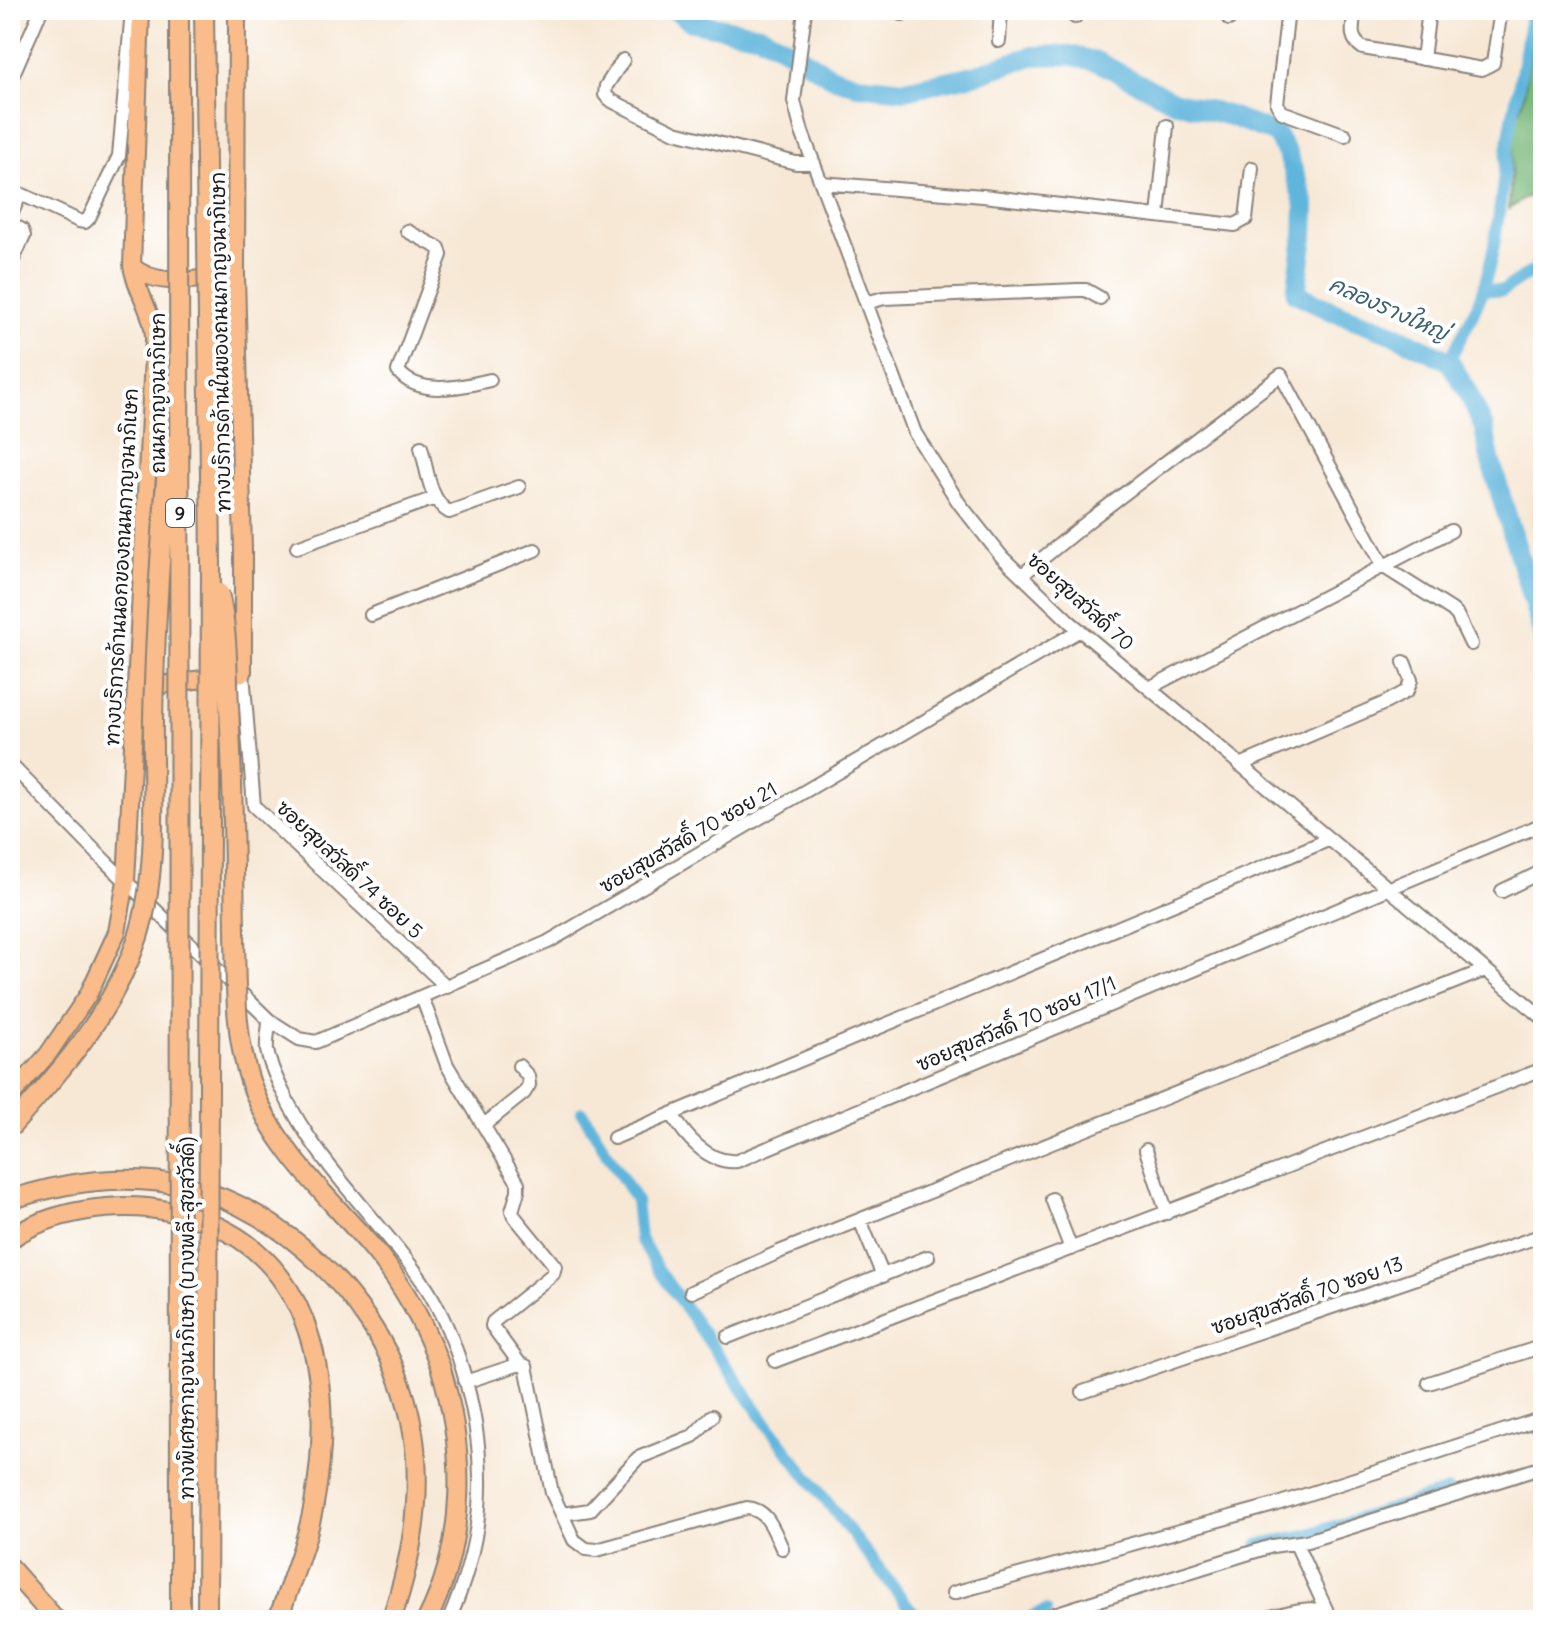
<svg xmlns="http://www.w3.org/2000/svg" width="1553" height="1630" font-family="Delius,'Playpen Sans Thai',sans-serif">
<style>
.forest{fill:#76b677;stroke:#49694a;stroke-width:2}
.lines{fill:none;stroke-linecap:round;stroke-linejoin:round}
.canal{stroke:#60b5dc;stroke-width:12}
.river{stroke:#60b5dc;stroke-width:20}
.minor-casing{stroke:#8a8278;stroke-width:16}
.major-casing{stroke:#8a8278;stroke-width:20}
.highway-casing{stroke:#8a8278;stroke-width:22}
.minor{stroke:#fff;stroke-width:12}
.major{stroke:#f9bc8a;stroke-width:16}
.highway{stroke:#f9bc8a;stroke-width:18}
.highway-bridge-casing{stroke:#8a8278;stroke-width:22;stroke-linecap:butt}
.highway-bridge{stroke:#f9bc8a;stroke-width:18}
.labels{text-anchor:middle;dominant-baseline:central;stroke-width:8;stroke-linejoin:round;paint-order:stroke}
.shield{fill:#fff;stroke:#606060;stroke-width:2}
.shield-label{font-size:18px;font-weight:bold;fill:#1c1c1c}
.street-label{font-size:20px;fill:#1c1c1c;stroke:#fff}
.water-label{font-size:22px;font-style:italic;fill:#3b6172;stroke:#fff}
</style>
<rect width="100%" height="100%" fill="#fff"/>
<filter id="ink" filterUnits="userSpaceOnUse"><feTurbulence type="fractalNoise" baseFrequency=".0125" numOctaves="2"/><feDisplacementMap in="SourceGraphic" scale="16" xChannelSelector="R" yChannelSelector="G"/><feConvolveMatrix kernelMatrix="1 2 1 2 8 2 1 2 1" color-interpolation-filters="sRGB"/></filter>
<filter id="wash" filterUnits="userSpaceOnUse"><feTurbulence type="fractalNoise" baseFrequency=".006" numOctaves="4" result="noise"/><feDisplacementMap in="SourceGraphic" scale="32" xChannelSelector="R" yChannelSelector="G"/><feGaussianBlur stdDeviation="1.8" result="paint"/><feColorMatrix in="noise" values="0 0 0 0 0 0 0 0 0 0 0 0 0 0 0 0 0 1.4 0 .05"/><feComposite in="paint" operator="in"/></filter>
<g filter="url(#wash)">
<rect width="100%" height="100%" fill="#f7e8d5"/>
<path class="forest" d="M1540 24H1543V197L1530 195 1509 209 1514 125 1523 100 1531 47Z"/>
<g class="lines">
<path class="canal" d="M1483 289 1502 291 1543 264
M1449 361C1459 340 1473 318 1481 295 1500 240 1501 182 1511 125 1518 87 1527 49 1531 10
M582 1112 636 1200 640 1239 658 1269 771 1430 919 1620
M1258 1545 1309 1534 1448 1491
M1023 1620 1046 1611"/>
<path class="river" d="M675 10 692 22 760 35 793 52 830 76 857 85 905 90 974 75 1032 56 1070 55 1098 62 1173 101 1230 116 1276 134 1288 155 1305 205 1304 236 1296 293 1332 311 1389 332 1449 361 1467 390 1484 428 1490 459 1543 635"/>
</g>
</g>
<g filter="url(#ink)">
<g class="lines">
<defs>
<path id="minor" d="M805 10 794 101 802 132 915 433 959 503 1002 557 1070 622 1543 1018
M902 10V14
M1228 10 1229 19
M1288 10 1277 104 1282 112 1345 135
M1355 10C1353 27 1348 38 1363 48L1482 69 1493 63 1501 10
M1075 17V10
M999 41 1001 10
M1423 59 1429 10
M623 60 606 86 605 95 612 101 675 132 796 163H814
M10 81 41 10
M821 183 983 196 1235 225 1246 219 1252 168
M1158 216 1167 126
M10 217 19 197 23 195 79 221 85 222 89 218 119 156 132 10
M10 223 22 230 24 236 10 266
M407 231 439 248 441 255 398 371C418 397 462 387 490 380
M866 303 884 298 1078 290H1086L1100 298
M421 447C427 468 429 501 449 512L519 487
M297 547 435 498
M1022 575 1091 519 1281 375 1384 567 1452 610 1457 615 1471 644
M371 615 535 550
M243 673 254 806 447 987
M1149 688 1451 531
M10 764 107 863 269 1020 299 1039 316 1042 548 942 1080 630
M1240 765 1385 703 1407 691 1411 680 1404 662
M1502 891 1543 871
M422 997 447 1065 518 1183V1191L512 1211 514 1216 555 1266 553 1274 493 1322 492 1326 520 1364
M269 1020C269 1029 266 1041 267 1050 269 1064 276 1077 282 1090 314 1159 370 1211 415 1271 456 1326 479 1410 480 1478 481 1526 468 1576 449 1620
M672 1114C685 1136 708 1164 737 1161L1543 824
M484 1125 524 1093 529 1085 528 1076 519 1066
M614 1138 1328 840
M1146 1150 1167 1213
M1052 1199 1071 1249
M860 1220 883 1276
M691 1292 779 1252 1485 970
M728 1337 928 1257
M775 1361 1543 1069
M465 1382 520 1364 526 1366 552 1493 574 1540 586 1549 597 1550 747 1508C769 1510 773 1530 782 1548
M1429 1383 1543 1346
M1083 1392 1543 1235
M562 1514 590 1510 638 1458 693 1436 712 1416
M1296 1544 1331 1620
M953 1593 1274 1505 1543 1418
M1035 1620 1272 1546 1307 1541 1543 1467
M1258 1620C1278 1616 1309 1603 1328 1613"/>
<path id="major" d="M132 266C158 290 204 277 236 276
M141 688 243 673V549L236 276 237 10
M10 1097 48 1054 88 995 117 932 126 881 154 339C154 313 136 291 132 266L141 10"/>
<path id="highway" d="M210 475 211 563
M10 1200C67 1181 129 1173 189 1187 282 1210 372 1298 402 1388 428 1465 417 1545 391 1620
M10 1239C51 1210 119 1201 168 1211 313 1238 337 1379 314 1504 307 1544 290 1582 278 1620
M10 1568 56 1620
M427 1620C467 1540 466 1450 440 1366"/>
</defs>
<use href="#minor" class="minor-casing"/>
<use href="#major" class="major-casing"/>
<use href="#highway" class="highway-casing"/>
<use href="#minor" class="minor"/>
<use href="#major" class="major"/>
<use href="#highway" class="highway"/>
<defs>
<path id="highway-bridge" d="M179 10 180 1620
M204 10 210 475
M219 593C228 630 227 669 229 707 233 782 234 857 235 931 236 982 234 1033 250 1081 273 1148 326 1194 371 1246 401 1281 424 1323 440 1366
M10 1128C62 1070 113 1012 138 937 159 871 152 787 153 719 155 627 161 536 169 445
M207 1620 211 563"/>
</defs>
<use href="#highway-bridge" class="highway-bridge-casing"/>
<use href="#highway-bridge" class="highway-bridge"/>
</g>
</g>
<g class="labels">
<rect class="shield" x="166" y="499" width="28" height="28" rx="6"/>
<g class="shield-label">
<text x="180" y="513">9</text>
</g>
<g class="street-label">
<text transform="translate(220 342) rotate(-91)">ทางบริการด้านในของถนนกาญจนาภิเษก</text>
<text transform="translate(157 393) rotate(-90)">ถนนกาญจนาภิเษก</text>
<text transform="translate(121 567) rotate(-87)">ทางบริการด้านนอกของถนนกาญจนาภิเษก</text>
<text transform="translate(1081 601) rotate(42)">ซอยสุขสวัสดิ์ 70</text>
<text transform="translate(688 837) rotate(-30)">ซอยสุขสวัสดิ์ 70 ซอย 21</text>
<text transform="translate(350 869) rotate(43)">ซอยสุขสวัสดิ์ 74 ซอย 5</text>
<text transform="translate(1016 1023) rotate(-23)">ซอยสุขสวัสดิ์ 70 ซอย 17/1</text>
<text transform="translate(1307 1295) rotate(-19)">ซอยสุขสวัสดิ์ 70 ซอย 13</text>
<text transform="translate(186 1318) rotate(-90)">ทางพิเศษกาญจนาภิเษก (บางพลี-สุขสวัสดิ์)</text>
</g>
<g class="water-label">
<text transform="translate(1389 308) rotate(24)">คลองรางใหญ่</text>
</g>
</g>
<rect width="1553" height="1630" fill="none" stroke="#fff" stroke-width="40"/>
</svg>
